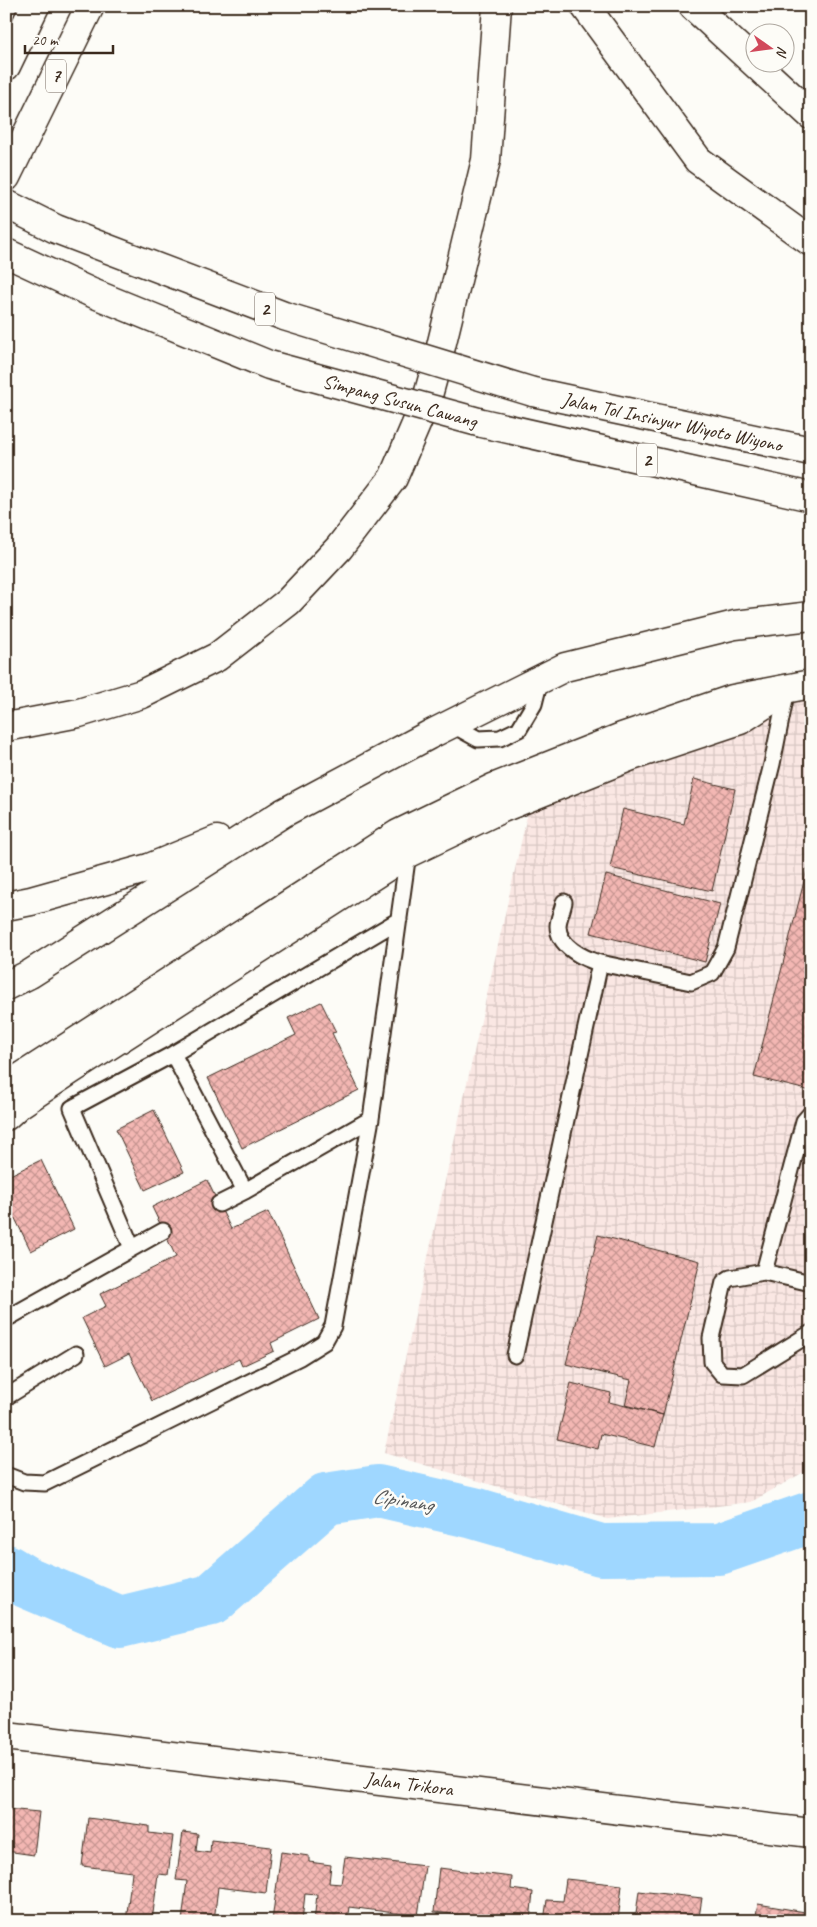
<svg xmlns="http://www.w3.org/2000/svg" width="817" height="1927" font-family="Caveat,sans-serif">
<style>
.industrial{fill:url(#industrial-grid)}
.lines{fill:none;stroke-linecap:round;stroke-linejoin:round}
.river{stroke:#9fd7ff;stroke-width:52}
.building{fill:url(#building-cross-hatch);stroke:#3b2a1e}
.lane-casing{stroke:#3b2a1e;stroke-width:19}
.street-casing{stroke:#3b2a1e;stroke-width:31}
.secondary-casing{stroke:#3b2a1e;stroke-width:31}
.highway-casing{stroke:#3b2a1e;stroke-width:31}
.lane{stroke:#fdfcf7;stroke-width:15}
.street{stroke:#fdfcf7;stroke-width:28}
.secondary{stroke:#fdfcf7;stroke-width:28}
.highway{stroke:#fdfcf7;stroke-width:28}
.highway-bridge-casing{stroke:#3b2a1e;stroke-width:31;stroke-linecap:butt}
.highway-bridge{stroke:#fdfcf7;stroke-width:28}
.labels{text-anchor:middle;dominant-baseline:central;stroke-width:5;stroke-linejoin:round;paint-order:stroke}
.shield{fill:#fdfcf7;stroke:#75695f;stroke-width:1}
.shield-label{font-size:19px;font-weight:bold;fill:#3b2a1e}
.street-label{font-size:20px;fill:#3b2a1e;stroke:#fdfcf7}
.water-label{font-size:21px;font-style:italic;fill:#545556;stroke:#fdfcf7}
</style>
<defs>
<pattern id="industrial-grid" width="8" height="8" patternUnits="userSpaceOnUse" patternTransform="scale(1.25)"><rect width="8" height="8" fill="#fae7e3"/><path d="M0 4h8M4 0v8" fill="none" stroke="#d7c6c2"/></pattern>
<pattern id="building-cross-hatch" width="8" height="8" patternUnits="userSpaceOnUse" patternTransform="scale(1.25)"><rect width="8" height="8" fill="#f3b7b3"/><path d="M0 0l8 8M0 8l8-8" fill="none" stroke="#c69591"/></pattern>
</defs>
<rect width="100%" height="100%" fill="#fdfcf7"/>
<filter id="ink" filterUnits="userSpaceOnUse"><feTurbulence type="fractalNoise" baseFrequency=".02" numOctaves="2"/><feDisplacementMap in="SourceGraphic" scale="10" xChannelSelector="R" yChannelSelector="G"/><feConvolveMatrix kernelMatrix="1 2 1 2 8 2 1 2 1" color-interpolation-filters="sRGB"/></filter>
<g filter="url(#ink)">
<path class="industrial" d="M811 678V1468L751 1502 608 1519 384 1453 540 758Z"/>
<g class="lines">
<path class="river" d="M6 1570 26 1582 120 1622 211 1600 326 1499 378 1491 474 1513 601 1550 719 1549 811 1517"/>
</g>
<path class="building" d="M694 779 735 789 712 891 610 868 623 809 684 824Z
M811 854V1091L754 1077Z
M606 875 720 904 705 962 591 933Z
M321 1002 336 1032 332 1033 359 1090 242 1148 208 1078 296 1035 288 1018Z
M154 1110 184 1172 145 1190 116 1129Z
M41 1160 74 1229 31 1251 6 1200V1177Z
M207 1180 231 1229 268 1212 319 1319 271 1343 274 1351 242 1366 239 1359 152 1401 129 1354 105 1366 82 1318 106 1306 100 1294 176 1257 152 1207Z
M598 1235 700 1261 663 1415 625 1405 631 1380 566 1364Z
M571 1383 611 1393 609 1402 663 1415 655 1447 601 1434 598 1449 557 1439Z
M6 1809 39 1812 34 1855 6 1851Z
M88 1818 149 1826V1833L173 1836 168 1875 158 1874 152 1921H126L132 1872 82 1866Z
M183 1832 198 1834 196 1851 210 1853 211 1840 271 1847 266 1893 218 1887 214 1921H182L187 1881 176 1880Z
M281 1852 309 1856V1862L331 1865 329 1883 341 1884 345 1857 425 1866 418 1916 349 1907 347 1921H314L317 1895 305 1894 302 1921H272Z
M439 1868 512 1877 511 1889 533 1892 530 1921H489V1918L434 1912Z
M566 1879 622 1885 618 1921H544L547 1900 563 1901Z
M639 1891 702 1898 699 1917 730 1921H635Z
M758 1904 811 1913V1921H755Z"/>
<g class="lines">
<defs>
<path id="lane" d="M451 724 478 739 500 738 519 729 534 704 540 680
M564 902C563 909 558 919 558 926 558 946 584 959 600 963
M173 1054 245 1191
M811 1113 804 1121 764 1272 730 1278 724 1282 711 1338 712 1362 722 1374 743 1375 811 1333
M219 1204 245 1191 371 1119
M132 1248 72 1108 173 1054 399 920
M764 1272 811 1283
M6 1319 163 1231
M515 1355 600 963 691 982 712 973 726 948 772 764 787 689
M6 1397 76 1354
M6 1475 24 1482 45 1483 300 1357 324 1342 333 1326 371 1119 408 853"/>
<path id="street" d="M6 1736 811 1833"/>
<path id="secondary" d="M6 1087 398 834 493 788 622 737 733 699 811 684
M6 1116 18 1105 69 1071 408 853 502 808 629 757 740 720 777 696"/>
<path id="highway" d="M585 6 698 160 811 242
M693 6 811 115
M6 66 35 6
M6 177 90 6
M533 392 811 451
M482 423 811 497
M6 727 79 713 142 694 217 657 288 602 339 548 393 478 427 399 437 363 486 160 497 6
M6 906 31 901 149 868 217 840
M6 986 30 974 283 813 429 735 565 667 735 625 811 616"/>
</defs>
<use href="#lane" class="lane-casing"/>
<use href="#street" class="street-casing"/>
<use href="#secondary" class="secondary-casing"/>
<use href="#highway" class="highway-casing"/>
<use href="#lane" class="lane"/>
<use href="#street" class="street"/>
<use href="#secondary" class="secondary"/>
<use href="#highway" class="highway"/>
<defs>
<path id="highway-bridge" d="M6 204 56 229 284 316 533 392
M6 253 90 292 269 365 482 423"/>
</defs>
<use href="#highway-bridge" class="highway-bridge-casing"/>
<use href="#highway-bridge" class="highway-bridge"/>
</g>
</g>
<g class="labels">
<g class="shield">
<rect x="46" y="59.5" width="20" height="33" rx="4"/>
<rect x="255" y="292.5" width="20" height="33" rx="4"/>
<rect x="637" y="443.5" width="20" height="33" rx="4"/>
</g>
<g class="shield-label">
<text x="56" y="76">7</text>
<text x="265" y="309">2</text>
<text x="647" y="460">2</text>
</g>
<g class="street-label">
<text transform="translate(400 401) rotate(15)">Simpang Susun Cawang</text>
<text transform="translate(672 422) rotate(12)">Jalan Tol Insinyur Wiyoto Wiyono</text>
<text transform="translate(409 1784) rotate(7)">Jalan Trikora</text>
</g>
<g class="water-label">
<text transform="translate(403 1500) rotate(9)">Cipinang</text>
</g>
</g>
<rect width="817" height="1927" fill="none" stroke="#fdfcf7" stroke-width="25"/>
<rect x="12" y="12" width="792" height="1902" fill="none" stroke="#3b2a1e" stroke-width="2" filter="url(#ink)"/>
<g transform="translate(770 48) rotate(104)"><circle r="24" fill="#fdfcf7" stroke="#afa8a0"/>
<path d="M0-4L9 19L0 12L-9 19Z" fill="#d1495b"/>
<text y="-8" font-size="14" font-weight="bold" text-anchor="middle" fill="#3b2a1e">N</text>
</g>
<path d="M25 45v8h88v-8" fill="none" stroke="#3b2a1e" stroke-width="2.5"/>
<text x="32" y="45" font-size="15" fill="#3b2a1e" stroke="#fdfcf7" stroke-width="4" paint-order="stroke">20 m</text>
</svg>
